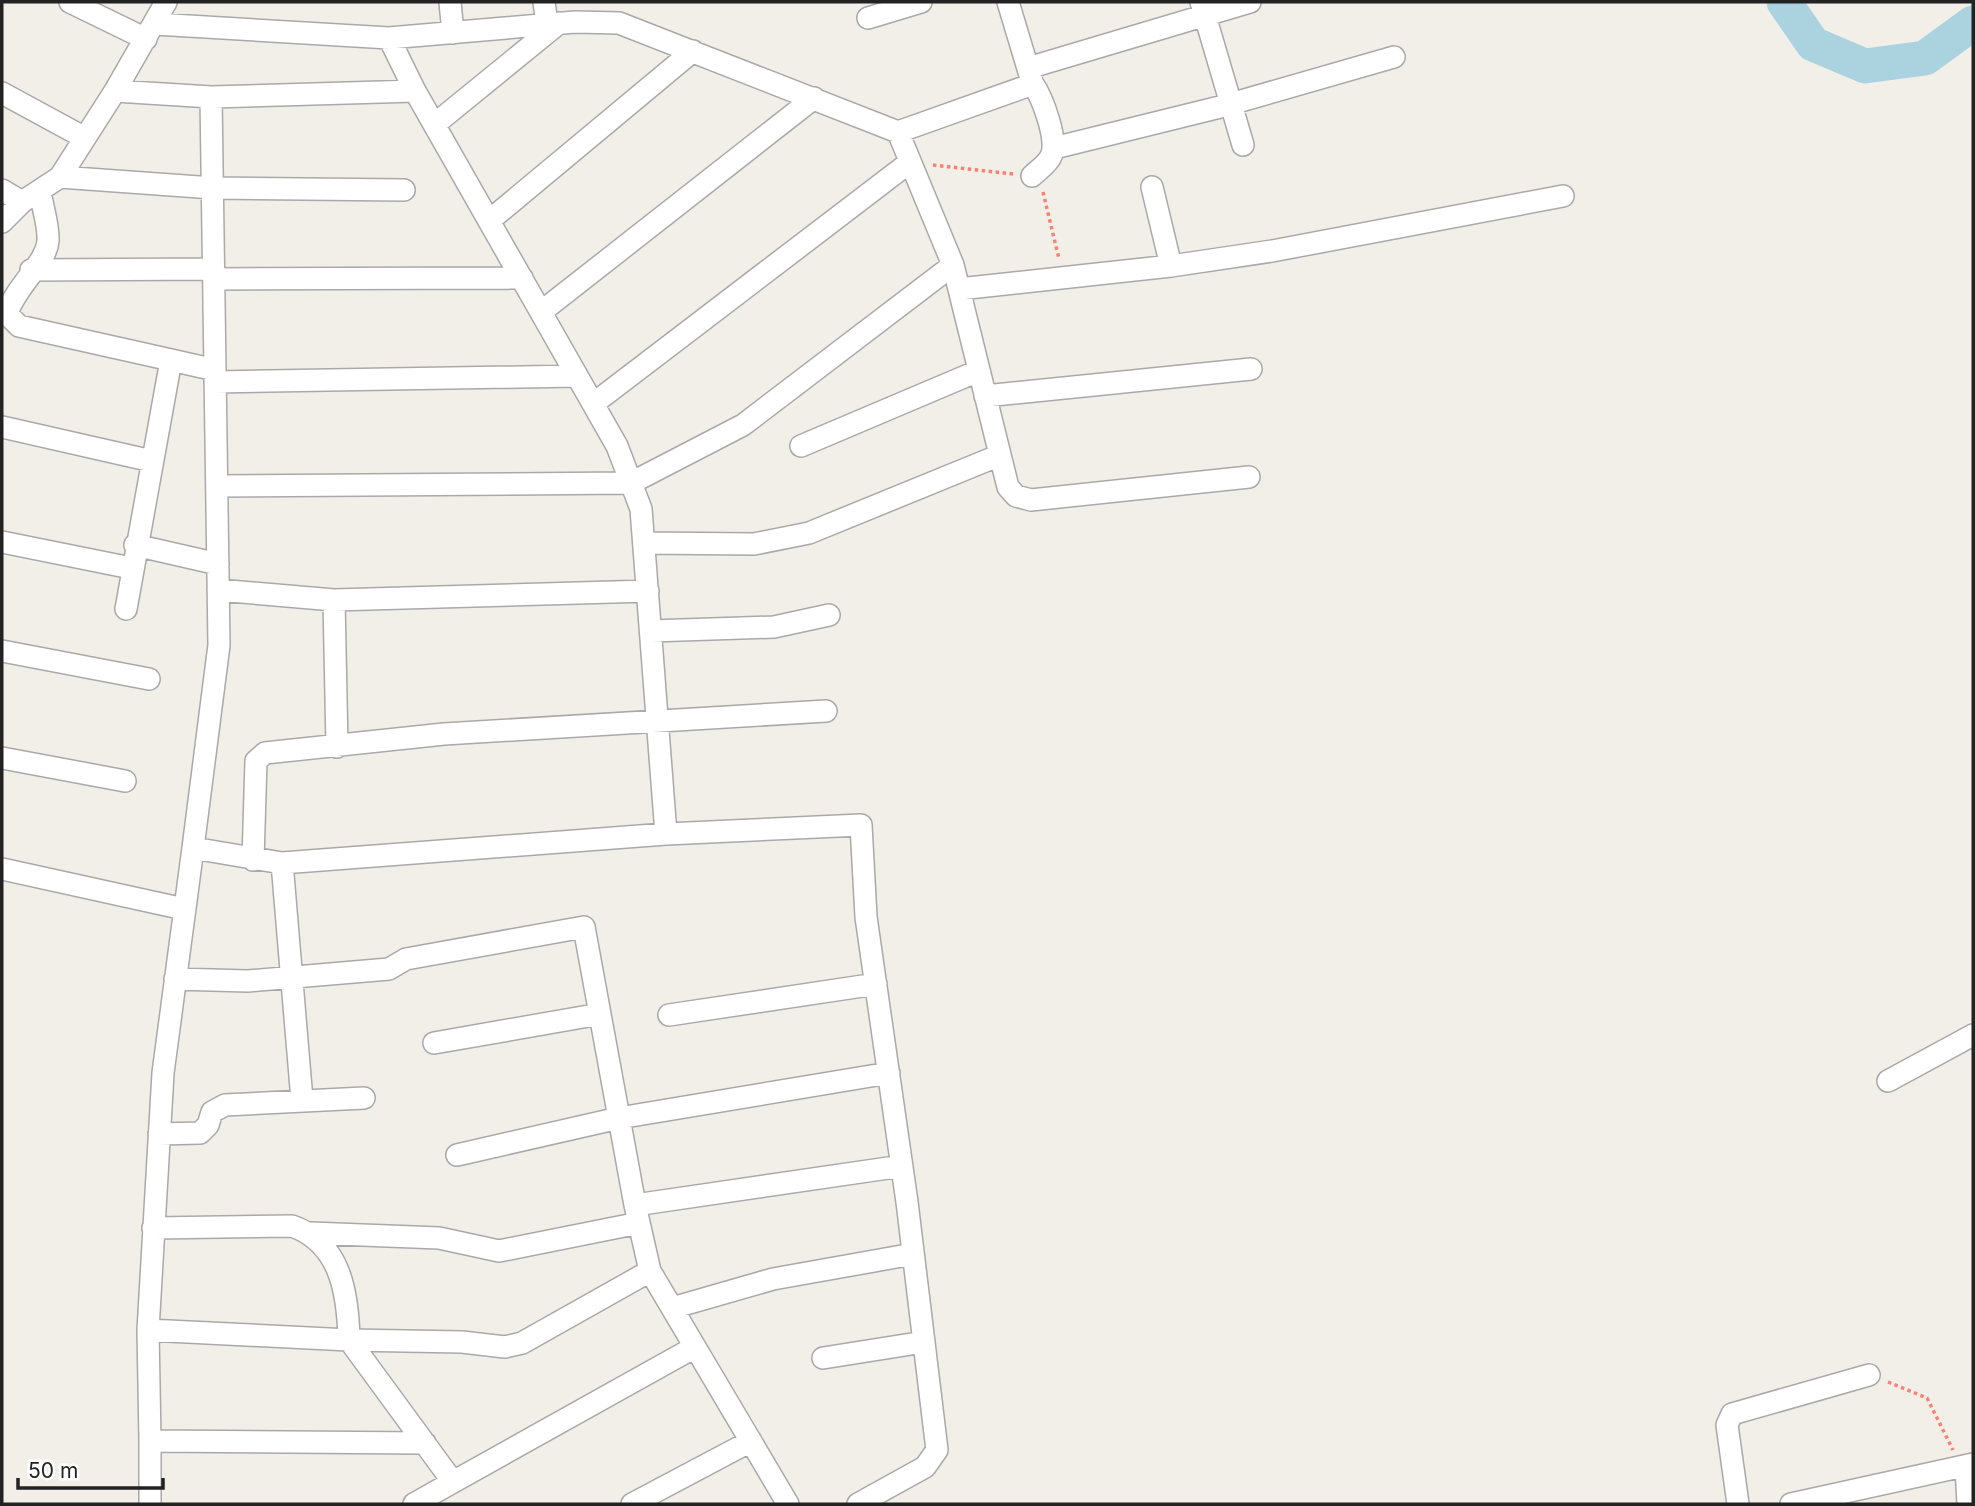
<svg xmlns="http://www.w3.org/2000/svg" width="1975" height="1506" font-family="Inter,sans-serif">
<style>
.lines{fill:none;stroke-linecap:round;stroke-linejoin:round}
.river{stroke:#aad3df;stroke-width:35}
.minor-casing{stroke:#a9a9a9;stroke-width:24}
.path{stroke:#fa8072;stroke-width:3.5;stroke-dasharray:3.5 3.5;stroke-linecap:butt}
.minor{stroke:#fff;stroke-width:21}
</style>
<rect width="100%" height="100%" fill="#f2efe9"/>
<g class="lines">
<path class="river" d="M1784 2 1813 44 1865 66 1925 58 1973 23"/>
<defs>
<path id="minor" d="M70 2 146 39
M450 2 453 33
M544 2 547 24
M1008 2 1032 82
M1201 2 1243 145
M868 18 921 2
M155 24 389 38 575 22 619 23 898 132 953 265
M389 38 415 91
M1028 68 1250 2
M115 91 211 97 415 91 617 446 641 509 666 834
M2 93 85 138
M211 97 219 645 193 848 282 863 666 834 861 825 866 917 907 1202 937 1450 925 1467 858 1504
M435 124 559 23
M898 132 1033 84C1042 97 1059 141 1051 156 1048 164 1038 170 1032 176
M1054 148 1220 107 1394 57
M60 177 213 188 404 190
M1152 187 1171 266
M2 190 22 202
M40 191C42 206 49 225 48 241 46 264 14 288 7 314L19 326 171 360
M490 220 693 51
M2 222 22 202 60 177 115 91 166 2
M31 270 214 269
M214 279 522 278
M959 289 1171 266 1272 251 1563 196
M541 312 814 98
M215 382 577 376
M985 396 1251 369
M593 404 910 162
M2 427 152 461
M801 446 978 371
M217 486 631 483 743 425 953 265 1008 487 1016 496 1031 500 1249 477
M2 542 131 568
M644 543 754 544 809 533 1000 455
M135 545 218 564
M218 590 334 600 648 591
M334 600 337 747
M126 609 171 360 215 370
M651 631 774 627 829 615
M2 651 149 679
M2 758 125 781
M193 848 163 1073 148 1330 349 1340 453 1482 695 1347
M253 860 256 761 265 753 444 734 826 711
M282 863 302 1100
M2 869 184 909
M175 979 248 981 389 969 406 959 584 927 635 1205 650 1271 788 1504
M669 1015 876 984
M434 1043 600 1014
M1888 1081 1973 1035
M159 1134 200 1133 208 1125 212 1112 225 1105 364 1098
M457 1155 619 1118 889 1073
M635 1205 902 1166
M153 1228 292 1226C341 1243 348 1294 349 1340L462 1342 505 1347 522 1343 650 1271
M311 1233 439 1238 499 1251 639 1223
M672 1308 773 1279 913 1254
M148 1330 150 1441 425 1443
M823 1358 924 1342
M1966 1467 1968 1504
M150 1504V1441
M414 1504 453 1482
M632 1504 751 1441
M1738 1504 1727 1425 1732 1414 1869 1375
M1791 1504 1973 1464"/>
</defs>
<use href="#minor" class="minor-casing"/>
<path class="path" d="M933 165 1013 174
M1043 192 1059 259
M1888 1382 1927 1398 1953 1450"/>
<use href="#minor" class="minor"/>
</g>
<rect width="1975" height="1506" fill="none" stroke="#222222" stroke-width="7"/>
<path d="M18 1478v10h145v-10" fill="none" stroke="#222222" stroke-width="3.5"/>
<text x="28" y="1478" font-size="21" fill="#222222" stroke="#ffffff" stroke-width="5" paint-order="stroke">50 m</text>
</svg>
